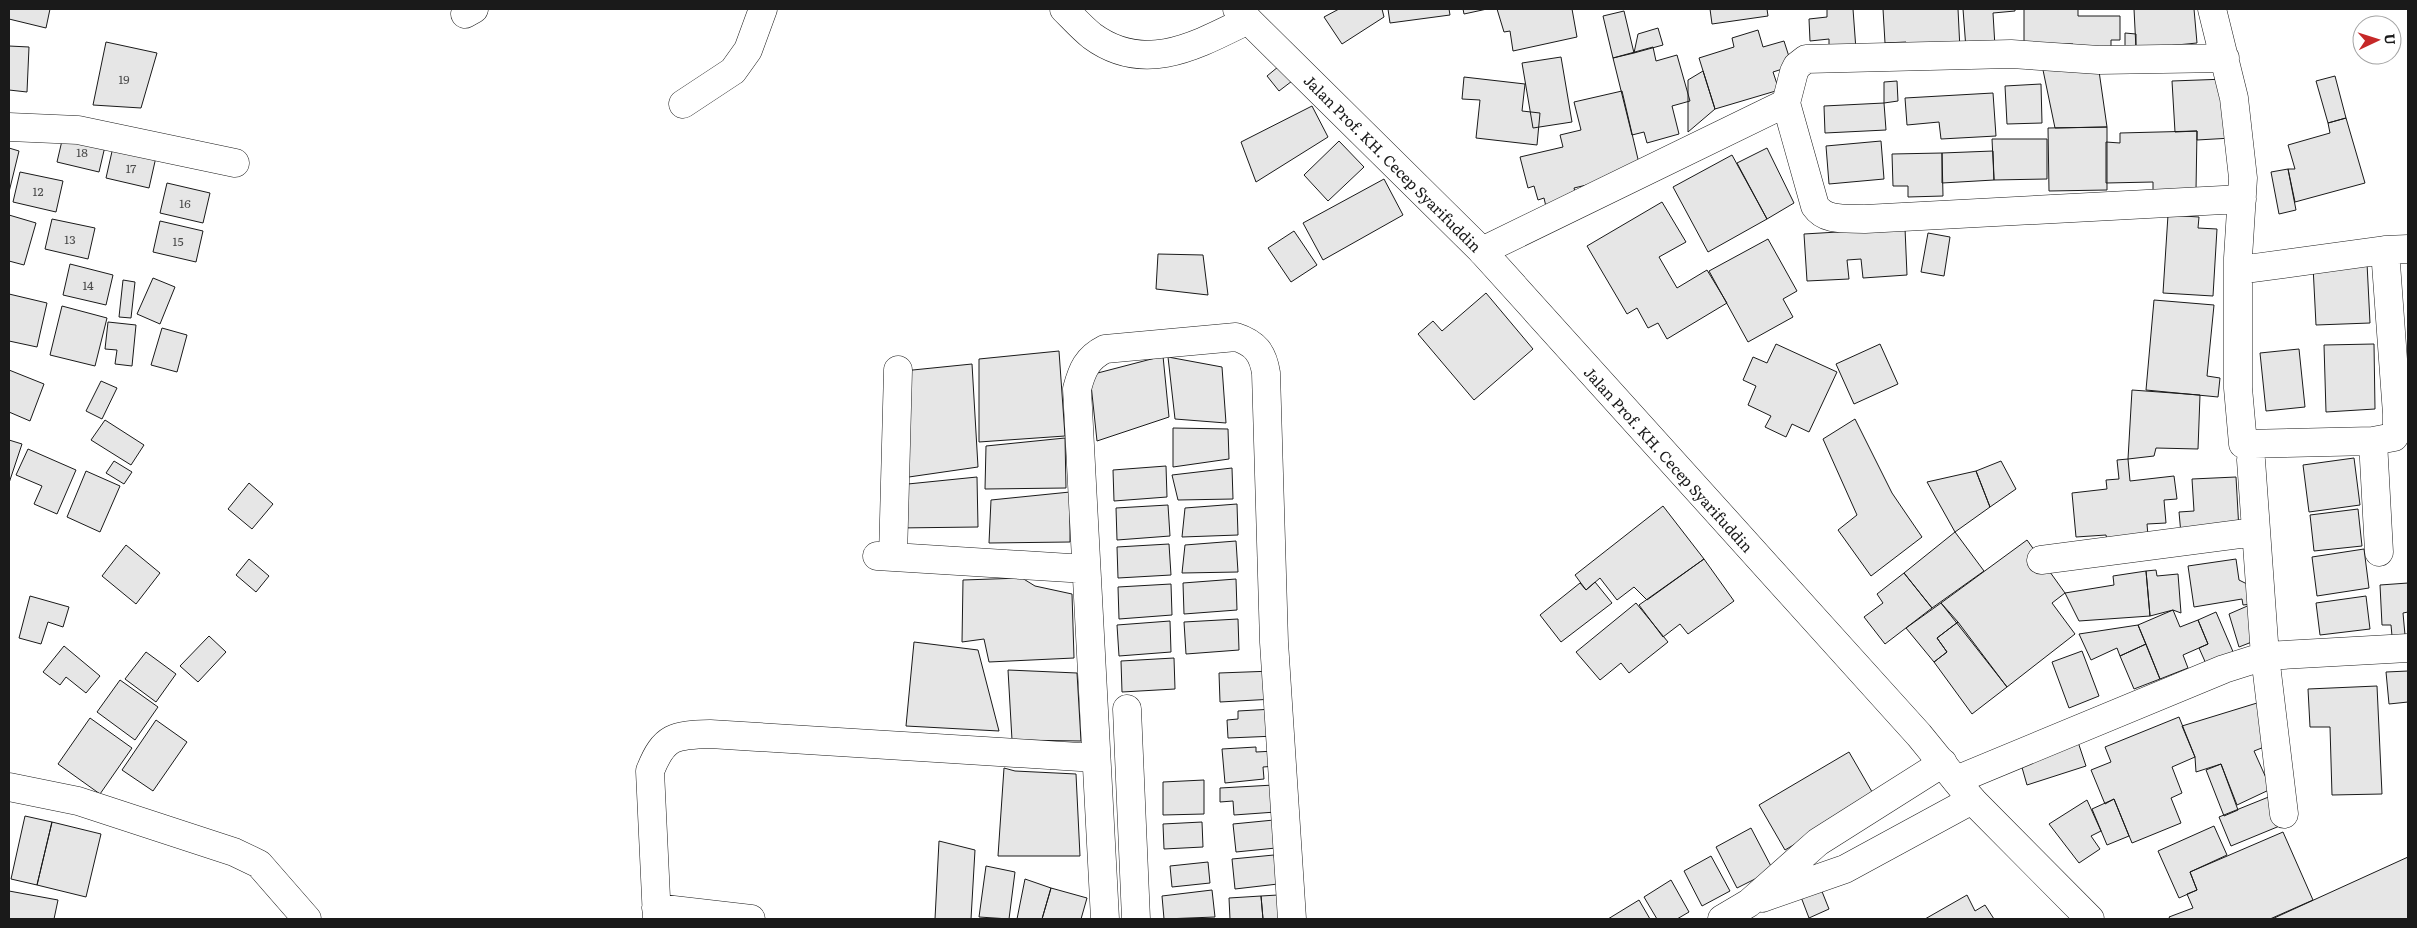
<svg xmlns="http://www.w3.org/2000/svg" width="2417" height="928" font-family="Literata,serif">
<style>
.building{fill:#e6e6e6;stroke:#1a1a1a}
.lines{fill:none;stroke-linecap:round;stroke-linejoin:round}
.minor-casing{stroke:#1a1a1a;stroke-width:29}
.major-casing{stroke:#1a1a1a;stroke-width:29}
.minor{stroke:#fff;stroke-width:28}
.major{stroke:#fff;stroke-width:28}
.labels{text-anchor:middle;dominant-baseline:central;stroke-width:4;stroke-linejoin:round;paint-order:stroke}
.number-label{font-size:12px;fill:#4d4d4d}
.street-label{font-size:15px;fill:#1a1a1a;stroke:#fff}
</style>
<rect width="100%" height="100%" fill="#fff"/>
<path class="building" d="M9 9H50L46 28 9 19Z
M1339 9H1382L1384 17 1342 44 1324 17Z
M1388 9H1449L1450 15 1390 23Z
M1463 9H1487L1464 14Z
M1497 9H1572L1577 37 1513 51 1510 31 1504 32Z
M1710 9H1767L1768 16 1712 24Z
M1827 9H1853L1856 50 1829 51V39L1810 41 1809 19 1827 17Z
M1883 9H1958L1960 50 1907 51 1906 42 1885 43Z
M1963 9H2015V11L1993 13 1995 47 1966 49Z
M2024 9H2078V16H2120V40H2111V53L2073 54V44H2024Z
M2134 9H2194L2197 43 2136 49Z
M1624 11 1634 53 1613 58 1603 16Z
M1658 28 1663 45 1634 53 1638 34Z
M1758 30 1763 47 1784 41 1792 66 1773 72 1779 90 1715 109 1699 58 1734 47 1732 38Z
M2125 33 2136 34V49L2125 46Z
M106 42 157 53 141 108 93 105Z
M9 46 29 47 27 92 9 90Z
M1653 47 1656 61 1677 55 1690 101 1672 106 1679 134 1647 143 1644 132 1632 135 1613 58Z
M1561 57 1572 122 1533 128 1522 63Z
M1284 62 1296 78 1279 91 1267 76Z
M2043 70 2099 71 2107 127 2055 128Z
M1703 71 1715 109 1688 132V80Z
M2335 76 2346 118 2328 123 2316 81Z
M1464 77 1525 84 1522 111 1540 113 1537 145 1476 138 1480 100 1462 99Z
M2226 79 2232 138 2197 140V131L2175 132 2172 81Z
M1897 81 1898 101 1884 103V82Z
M2041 84 2042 123 2007 124 2005 86Z
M1622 91 1641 172 1574 188 1578 203 1547 211 1544 198 1538 200 1534 186 1528 188 1520 157 1563 147 1560 135 1581 130 1574 102Z
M1993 93 1996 136 1941 139 1939 122 1907 125 1905 98Z
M1884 103 1886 130 1825 133 1824 106Z
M1312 106 1328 137 1256 182 1241 142Z
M2346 118 2365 183 2295 202 2288 169H2295L2288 145 2330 133 2328 123Z
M2107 127V190L2049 191 2048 128Z
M2197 131 2196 190 2153 191V182L2106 183V142L2120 143V133Z
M64 132 106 142 99 172 57 162Z
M1992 139H2047V179L1994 180Z
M1339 141 1364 167 1328 201 1304 175Z
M1881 141 1884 179 1829 184 1826 146Z
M113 147 156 157 149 188 106 178Z
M9 148 19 151 9 192Z
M1767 148 1794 203 1767 219 1737 163Z
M1993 151 1994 180 1942 183V153Z
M1942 153 1943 196 1908 197V186H1893L1892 154Z
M1732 155 1767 219 1708 252 1673 187Z
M2288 169 2296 210 2279 214 2271 172Z
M20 172 63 181 56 212 13 202Z
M1384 179 1403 215 1323 260 1303 223Z
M167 183 210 193 203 223 160 213Z
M1662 202 1686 242 1659 257 1677 288 1707 270 1727 303 1667 339 1658 323 1648 328 1637 308 1627 314 1587 246Z
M9 215 36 223 24 265 9 261Z
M2168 215 2199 217 2198 228 2217 229 2213 296 2163 293Z
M52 219 95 228 88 259 45 249Z
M160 221 203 231 196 262 153 252Z
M1905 228 1907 275 1863 278 1861 259 1847 260 1849 279 1807 281 1804 234Z
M1294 231 1317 265 1291 282 1268 248Z
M1928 233 1950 237 1944 276 1921 272Z
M1768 239 1797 291 1783 299 1793 317 1748 342 1709 271Z
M1158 254 1203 255 1208 295 1156 289Z
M2367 263 2370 323 2316 325 2313 266Z
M70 264 113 275 106 305 63 295Z
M153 278 175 287 160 324 137 314Z
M123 280 135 282 131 318 119 317Z
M1486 293 1533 349 1474 400 1418 334 1433 321 1442 331Z
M9 294 47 303 37 347 9 341Z
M2154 300 2214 305 2207 376 2220 378 2218 397 2146 390Z
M62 306 107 318 95 366 50 355Z
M108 322 136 325 132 366 115 364 117 350 105 349Z
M162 328 187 335 177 372 151 365Z
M1776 344 1837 372 1809 432 1792 424 1786 437 1765 427 1771 416 1748 405 1756 386 1743 380 1753 357 1767 363Z
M1880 344 1898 384 1854 404 1836 364Z
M2374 344 2375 409 2326 412 2324 345Z
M2299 349 2305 407 2266 411 2260 353Z
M1059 351 1065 436 979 442V359Z
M1163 356 1169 417 1097 441 1090 375Z
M1168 357 1222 367 1226 423 1175 419Z
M972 364 978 467 895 479 893 372Z
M9 370 44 384 30 421 9 412Z
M101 381 117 388 102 419 86 411Z
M2132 390 2200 395 2198 449 2156 448 2154 456 2128 459Z
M1855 419 1892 493 1922 537 1871 576 1838 530 1857 515 1823 439Z
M105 420 144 445 131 465 91 440Z
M1173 428 1228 429 1229 459 1173 467Z
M1065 438 1066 488 985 489 986 446Z
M9 440 22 444 9 483Z
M28 449 76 470 57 514 34 504 42 486 16 475Z
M2354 458 2360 505 2309 512 2303 465Z
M2128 459 2130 481 2174 476 2177 499 2164 500 2166 523 2147 524 2148 536 2107 540 2106 535 2076 537 2072 493 2107 489 2106 480 2119 479 2117 460Z
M114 461 132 472 124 484 106 473Z
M2001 461 2016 489 1990 507 1976 471Z
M1166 466 1167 497 1114 501 1113 470Z
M1232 468 1233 499 1178 500 1172 475Z
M86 471 120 486 100 532 67 517Z
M1976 471 1990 507 1955 532 1927 482Z
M977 477 978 527 897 528 898 485Z
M2236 477 2239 530 2181 534 2179 512 2194 511 2192 479Z
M249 483 273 504 252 529 228 509Z
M1070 492V542L989 543 991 500Z
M1237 504 1238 535 1182 537 1185 508Z
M1168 505 1170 536 1117 540 1116 508Z
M1663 506 1704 559 1647 600 1634 587 1617 600 1600 578 1586 590 1575 575Z
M2358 509 2362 546 2314 551 2310 515Z
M1955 532 1984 571 1932 608 1904 573Z
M2027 540 2065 593 2052 603 2075 634 2007 687 1941 603Z
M1236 541 1238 572 1182 573 1185 545Z
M1169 544 1171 575 1118 578 1117 547Z
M126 545 160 573 136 604 102 576Z
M2364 549 2369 588 2317 596 2312 557Z
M249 559 269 576 256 592 236 575Z
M1704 559 1734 601 1688 634 1680 624 1663 637 1639 605Z
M2236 559 2239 580 2249 585 2252 604 2243 605 2242 599 2194 607 2188 566Z
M2156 570 2157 576 2178 574 2181 613 2173 610 2150 616 2146 571Z
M2146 571 2150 616 2079 621 2065 593 2114 585 2113 576Z
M1904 573 1932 608 1885 644 1864 617 1883 603 1877 594Z
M1022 578 1035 586 1072 594 1074 658 989 662 984 639 962 642 963 580Z
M1236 579 1237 610 1184 614 1183 583Z
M1595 582 1612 603 1561 642 1540 615 1580 583 1586 590Z
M2408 583V612L2403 613 2405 635 2392 636 2391 625H2382L2380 585Z
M1171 584 1172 615 1119 619 1118 587Z
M30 596 69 607 63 627 48 622 41 644 19 638Z
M2366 596 2370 629 2320 635 2316 603Z
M1636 603 1668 642 1629 673 1621 663 1600 680 1576 652Z
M1941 603 1958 622 1937 638 1947 652 1934 662 1906 628Z
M2252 604 2262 638 2239 647 2229 614Z
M2173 610 2180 627 2198 620 2208 644 2183 655 2188 668 2160 679 2138 625Z
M2216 612 2234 654 2207 666 2199 648 2208 644 2198 620Z
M1238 619 1239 650 1186 654 1184 622Z
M1170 621 1171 652 1119 656 1117 625Z
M1958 622 2007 687 1972 714 1934 662 1947 652 1937 638Z
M2138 625 2146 644 2120 656 2117 648 2091 660 2079 634Z
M209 636 226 652 198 682 180 666Z
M914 642 978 650 999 731 906 726Z
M2146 644 2160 679 2134 689 2120 656Z
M64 646 100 676 86 693 66 677 60 685 43 672Z
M2082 651 2099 696 2069 708 2052 662Z
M146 652 176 674 156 702 125 679Z
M1174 658 1175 689 1122 692 1121 661Z
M1008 670 1077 673 1081 741 1012 740Z
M1273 671 1274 699 1220 702 1219 673Z
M2408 671V702L2389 704 2386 672Z
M120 680 158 707 135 740 97 712Z
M2377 686 2382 794 2332 795 2330 727H2310L2308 689Z
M2257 703 2272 744 2254 751 2271 789 2237 805 2221 764 2196 772 2195 757 2182 726Z
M1274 709 1276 736 1228 738 1227 720 1238 719V711Z
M2179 717 2195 757 2172 767 2182 793 2171 798 2181 823 2132 843 2114 799 2105 804 2091 770 2111 762 2105 747Z
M90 718 132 748 100 794 58 764Z
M156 720 187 742 153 791 122 770Z
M2077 739 2086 766 2027 785 2019 757Z
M1256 747V752L1275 751 1276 766 1263 767 1264 779 1225 783 1222 749Z
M1849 752 1875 797 1785 850 1759 805Z
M2221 764 2238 810 2224 816 2206 770Z
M1004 768 1015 771 1076 774 1080 856H998Z
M1204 780V814L1163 815V782Z
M1274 785 1276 812 1234 815 1233 801 1220 802V788Z
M2271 796 2282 825 2231 846 2219 817Z
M2114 799 2129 836 2107 845 2092 809Z
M2087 800 2101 831 2091 836 2100 849 2079 863 2049 824Z
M25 816 52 822 37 885 11 879Z
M1274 820 1276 848 1236 852 1233 824Z
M52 822 101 834 86 897 37 885Z
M1202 822 1203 847 1164 849 1163 824Z
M2214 826 2227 855 2190 872 2197 890 2179 898 2158 851Z
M1751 828 1773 870 1737 888 1716 847Z
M2283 832 2313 900 2270 919H2170L2169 917 2193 908 2187 894 2197 890 2190 872Z
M939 841 975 850 971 919H935Z
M1274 855 1278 884 1235 889 1232 859Z
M1711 856 1730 891 1702 906 1684 871Z
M2408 857V919H2272Z
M1208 862 1210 883 1172 887 1170 866Z
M986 866 1015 872 1009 919 979 917Z
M1025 879 1051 888 1042 919H1017Z
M1671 880 1689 912 1677 919H1657L1644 897Z
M1051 888 1087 898 1081 919H1042Z
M1821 889 1829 909 1809 918 1801 897Z
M1212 890 1215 917 1164 919 1162 896Z
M9 891 58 900 54 919H9Z
M1278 895 1280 919H1263L1261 896Z
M1967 895 1975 911 1985 905 1994 919H1925Z
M1261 896 1263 919H1230L1229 898Z
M1639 900 1650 919H1608Z"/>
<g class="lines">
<defs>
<path id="minor" d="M1064 9C1073 18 1082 28 1092 36 1145 75 1197 45 1248 20
M2212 9 2234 98 2243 178 2238 258V388L2243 444 2373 441 2394 437 2397 432V414L2385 250
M465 14 474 9
M2225 58 2099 60 2011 54 1806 59 1797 66 1794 72 1786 103 1815 206C1826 222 1847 218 1865 219L2242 199
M683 104 733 71 748 50 763 9
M9 127 78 130 235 163
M1482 251 1786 103
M2239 270 2385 250 2408 249
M2373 441 2379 552
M2251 460 2265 656 2284 814
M877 556 1086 569
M893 557 898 370
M2041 560 2255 532
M1127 709 1136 919
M1956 780 2224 669 2265 656 2408 648
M9 787 78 801 234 852 259 864 307 919
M1762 898 1845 869 1972 800
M656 908 751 919
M657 919 650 771C664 736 674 735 710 734L1096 758
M1105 919 1077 389C1082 370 1087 358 1105 349L1236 337C1255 343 1263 353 1266 373L1274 642 1292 919
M1722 919 1749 903 1818 842 1943 763"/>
<path id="major" d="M1237 9 1482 251 1919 735 1972 800 2090 919"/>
</defs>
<use href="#minor" class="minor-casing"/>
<use href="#major" class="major-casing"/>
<use href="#minor" class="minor"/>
<use href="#major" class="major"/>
</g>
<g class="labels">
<g class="number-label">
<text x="124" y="79">19</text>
<text x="82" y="152">18</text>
<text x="131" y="168">17</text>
<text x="38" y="191">12</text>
<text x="185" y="203">16</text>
<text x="70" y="239">13</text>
<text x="178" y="241">15</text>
<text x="88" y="285">14</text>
</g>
<g class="street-label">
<text transform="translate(1393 163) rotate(45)">Jalan Prof. KH. Cecep Syarifuddin</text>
<text transform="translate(1669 459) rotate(48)">Jalan Prof. KH. Cecep Syarifuddin</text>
</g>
</g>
<rect width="2417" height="928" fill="none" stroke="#1a1a1a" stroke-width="20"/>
<g transform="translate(2377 40) rotate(86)"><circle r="24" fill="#ffffff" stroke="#a3a3a3"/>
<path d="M0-4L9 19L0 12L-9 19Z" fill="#c62828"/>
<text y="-8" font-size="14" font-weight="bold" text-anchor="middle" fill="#1a1a1a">U</text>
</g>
</svg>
